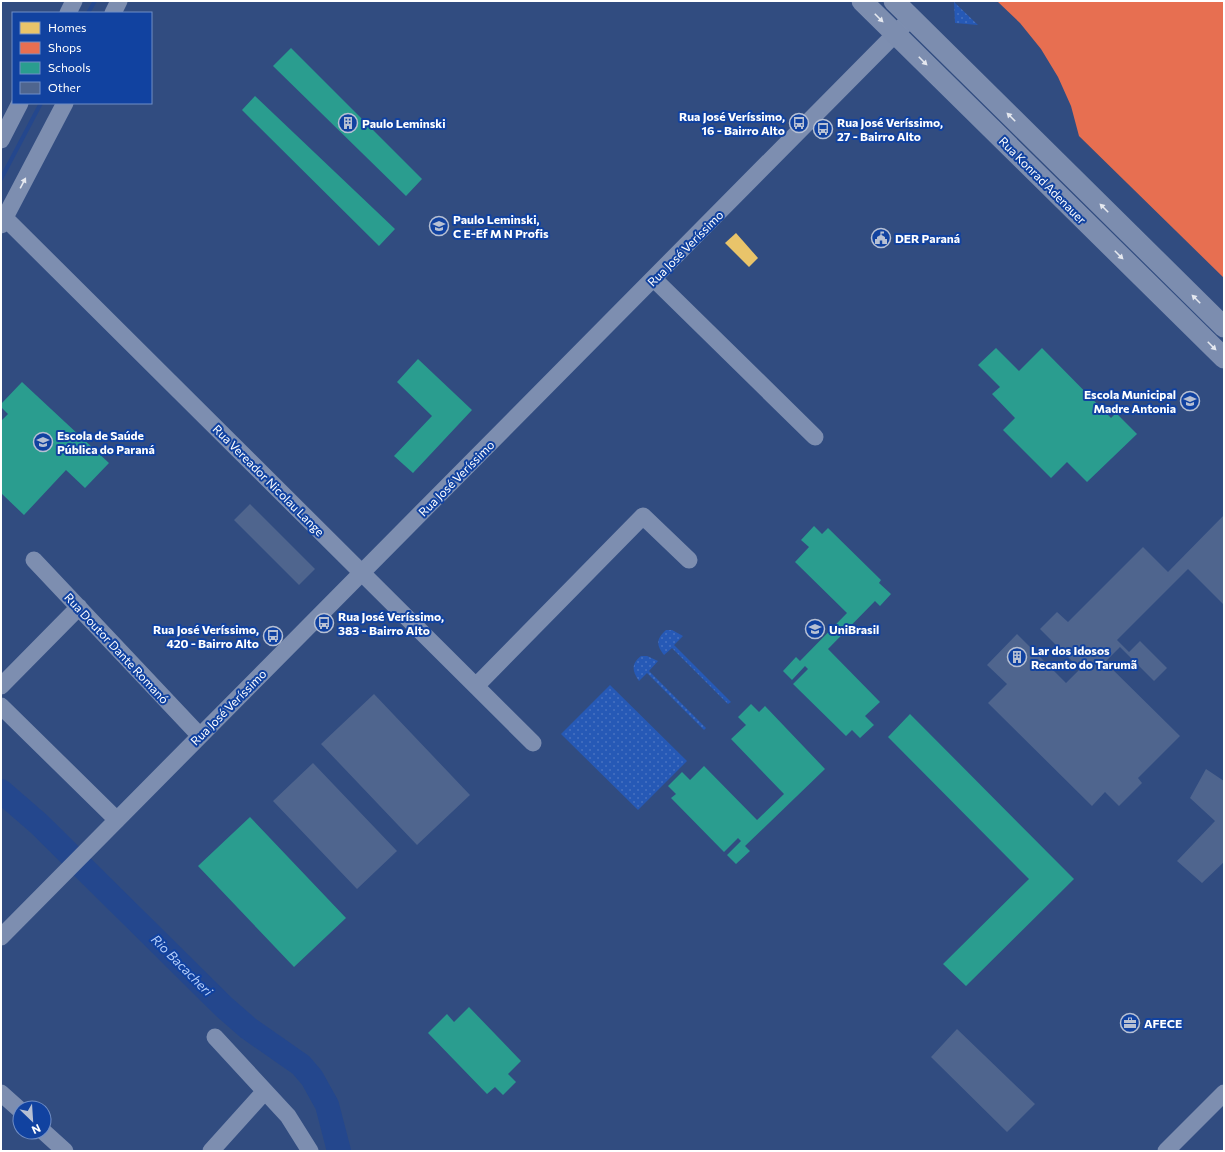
<svg xmlns="http://www.w3.org/2000/svg" width="1225" height="1152" font-family="Commissioner,sans-serif">
<style>
.grass{fill:url(#grass-dots)}
.homes{fill:#e9c46a}
.shops{fill:#e76f51}
.schools{fill:#2a9d8f}
.lines{fill:none;stroke-linecap:round;stroke-linejoin:round}
.stream{stroke:#24478d;stroke-width:4}
.river{stroke:#24478d;stroke-width:24}
.building{fill:#4f658e}
.minor{stroke:#7d8eb0;stroke-width:17}
.major{stroke:#7c8daf;stroke-width:21}
.oneway{fill:#e5e8ef}
.labels{text-anchor:middle;dominant-baseline:central;stroke-width:4;stroke-linejoin:round;paint-order:stroke}
.poi-label{font-size:12px;font-weight:bold;fill:#fff;stroke:#1142a0;text-anchor:start}
.street-label{font-size:12px;fill:#fff;stroke:#1142a0}
.water-label{font-size:13px;font-style:italic;fill:#b6cffb;stroke:#1142a0}
</style>
<defs>
<pattern id="grass-dots" width="8" height="8" patternUnits="userSpaceOnUse"><rect width="8" height="8" fill="#2659b6"/><path d="M2 2h.1M6 6h.1" fill="none" stroke="#4772c1" stroke-width="1.8" stroke-linecap="round"/></pattern>
</defs>
<rect width="100%" height="100%" fill="#314c80"/>
<path class="grass" d="M954 2 978 25 955 23Z
M666 630H672L683 636 674 645 731 702 728 704 672 648 664 655C656 645 656 639 666 630Z
M641 656H647L658 661 649 671 706 728 704 730 647 673 639 681C632 671 631 664 641 656Z
M610 685 687 761 638 810 561 734Z"/>
<path class="homes" d="M736 233 758 258 749 267 725 243Z"/>
<path class="shops" d="M997 1H1224V278L1079 136 1071 106 1058 77 1041 49 1020 23Z"/>
<path class="schools" d="M291 48 422 179 406 196 273 66Z
M255 96 395 229 379 246 242 110Z
M996 348 1019 371 1042 348 1111 418 1116 413 1137 434 1087 482 1067 462 1051 478 1003 430 1015 418 992 394 1000 387 978 365Z
M418 359 472 410 413 473 394 456 432 416 397 382Z
M22 382 109 463 85 488 66 470 24 515 1 493V421L8 414 1 407V404Z
M814 526 822 534 828 528 881 580 879 583 891 594 880 606 875 601 828 649 880 702 865 716 874 725 860 738 852 730 846 736 793 684 808 669 805 666 792 680 783 671 796 657 800 661 847 613 795 562 809 547 801 540Z
M751 704 759 712 765 706 825 769 745 846 750 851 736 864 727 855 741 841 738 838 724 852 671 798 676 794 668 786 682 772 690 780 704 766 757 820 784 794 731 739 746 725 738 717Z
M910 714 1074 879 966 986 943 964 1029 879 888 737Z
M250 817 346 918 294 967 198 866Z
M469 1007 521 1061 508 1074 516 1082 503 1095 495 1087 487 1094 428 1033 447 1014 454 1022Z"/>
<g class="lines">
<path class="stream" d="M88 13 95 1
M1 179 41 103"/>
<path class="river" d="M1 791 39 824 224 1007 248 1028 301 1065 312 1078 327 1105 339 1151"/>
</g>
<path class="building" d="M250 504 315 569 299 585 234 520Z
M1224 515V605L1188 569 1117 640 1129 652 1140 641 1167 668 1154 681 1120 647 1105 662 1180 736 1138 778 1142 783 1119 806 1105 792 1092 806 988 703 1007 684 987 665 1017 634 1066 683 1080 669 1040 629 1057 612 1068 622 1143 547 1168 572Z
M374 694 470 795 417 845 321 744Z
M313 763 397 851 357 889 273 801Z
M1206 769 1224 781V862L1202 883 1177 861 1215 821 1190 798Z
M957 1029 1035 1104 1007 1132 931 1057Z"/>
<g class="lines">
<path class="minor" d="M68 13 74 1
M113 13 119 1
M1 140 20 103
M5 218 533 743
M1 225 65 103
M654 279 815 437
M34 560 200 736
M1 686 79 607
M476 686 643 516 689 560
M1 706 117 820
M1 937 911 18
M215 1037 288 1116 310 1151
M1 1093 20 1110
M44 1132 65 1151
M211 1151 265 1091
M1166 1151 1224 1093"/>
<path class="major" d="M862 1 1224 358
M894 1 1224 327"/>
</g>
<defs><path id="oneway-solid" d="M-6-.8H1V-3.2L6.5 0L1 3.2V.8H-6Z"/></defs>
<g class="oneway">
<use href="#oneway-solid" transform="translate(879 18) rotate(45)"/>
<use href="#oneway-solid" transform="translate(923 61) rotate(45)"/>
<use href="#oneway-solid" transform="translate(1011 117) rotate(-135)"/>
<use href="#oneway-solid" transform="translate(23 183) rotate(-62)"/>
<use href="#oneway-solid" transform="translate(1104 208) rotate(-135)"/>
<use href="#oneway-solid" transform="translate(1119 255) rotate(45)"/>
<use href="#oneway-solid" transform="translate(1196 299) rotate(-135)"/>
<use href="#oneway-solid" transform="translate(1212 346) rotate(45)"/>
</g>
<defs>
<symbol id="building-ring" viewBox="-11 -11 22 22"><circle r="9.5" fill="#1142a0" stroke="#b7c0d3" stroke-width="1.5"/><path d="M-4-6H4V6H1V3H-1V6H-4ZM-2.5-4.3h1.7v1.8h-1.7ZM.8-4.3h1.7v1.8H.8ZM-2.5-1h1.7V.8h-1.7ZM.8-1h1.7V.8H.8Z" fill="#b7c0d3"/></symbol>
<symbol id="bus-ring" viewBox="-11 -11 22 22"><circle r="9.5" fill="#1142a0" stroke="#b7c0d3" stroke-width="1.5"/><path d="M-5-6H5V4H4V6H2V4H-2V6H-4V4H-5ZM-3.5-4V0h7V-4ZM-3.5 1.2v1.5H-2V1.2ZM2 1.2v1.5H3.5V1.2Z" fill="#b7c0d3"/></symbol>
<symbol id="school-ring" viewBox="-11 -11 22 22"><circle r="9.5" fill="#1142a0" stroke="#b7c0d3" stroke-width="1.5"/><path d="M0-5L7-2L0 1L-7-2ZM-4 1L0 2.5L4 1V4Q0 6-4 4Z" fill="#b7c0d3"/></symbol>
<symbol id="civic-ring" viewBox="-11 -11 22 22"><circle r="9.5" fill="#1142a0" stroke="#b7c0d3" stroke-width="1.5"/><path d="M-.6-6.5H3V-4.5H.6V-3L4-1V1h2V6H-6V1h2V-1L-.6-3ZM-1.2 2.5V6h2.4V2.5Z" fill="#b7c0d3"/></symbol>
<symbol id="university-ring" viewBox="-11 -11 22 22"><circle r="9.5" fill="#1142a0" stroke="#b7c0d3" stroke-width="1.5"/><path d="M0-5L7-2L0 1L-7-2ZM-4 1L0 2.5L4 1V4Q0 6-4 4Z" fill="#b7c0d3"/></symbol>
<symbol id="office-ring" viewBox="-11 -11 22 22"><circle r="9.5" fill="#1142a0" stroke="#b7c0d3" stroke-width="1.5"/><path d="M-6-3h4V-5.5h4V-3h4V5H-6ZM-1-4.5V-3h2v-1.5ZM-6 0V1H6V0Z" fill="#b7c0d3"/></symbol>
</defs>
<g fill-rule="evenodd">
<use href="#building-ring" x="337" y="112" width="22" height="22"/>
<use href="#bus-ring" x="788" y="112" width="22" height="22"/>
<use href="#bus-ring" x="812" y="118" width="22" height="22"/>
<use href="#school-ring" x="428" y="215" width="22" height="22"/>
<use href="#civic-ring" x="870" y="227" width="22" height="22"/>
<use href="#school-ring" x="1179" y="390" width="22" height="22"/>
<use href="#university-ring" x="32" y="431" width="22" height="22"/>
<use href="#bus-ring" x="313" y="612" width="22" height="22"/>
<use href="#university-ring" x="804" y="618" width="22" height="22"/>
<use href="#bus-ring" x="262" y="625" width="22" height="22"/>
<use href="#building-ring" x="1006" y="646" width="22" height="22"/>
<use href="#office-ring" x="1119" y="1012" width="22" height="22"/>
</g>
<g class="labels">
<g class="poi-label">
<text x="785" y="116" text-anchor="end">Rua José Veríssimo,<tspan x="785" dy="14">16 - Bairro Alto</tspan></text>
<text x="837" y="122">Rua José Veríssimo,<tspan x="837" dy="14">27 - Bairro Alto</tspan></text>
<text x="362" y="123">Paulo Leminski</text>
<text x="453" y="219">Paulo Leminski,<tspan x="453" dy="14">C E-Ef M N Profis</tspan></text>
<text x="895" y="238">DER Paraná</text>
<text x="1176" y="394" text-anchor="end">Escola Municipal<tspan x="1176" dy="14">Madre Antonia</tspan></text>
<text x="57" y="435">Escola de Saúde<tspan x="57" dy="14">Pública do Paraná</tspan></text>
<text x="338" y="616">Rua José Veríssimo,<tspan x="338" dy="14">383 - Bairro Alto</tspan></text>
<text x="259" y="629" text-anchor="end">Rua José Veríssimo,<tspan x="259" dy="14">420 - Bairro Alto</tspan></text>
<text x="829" y="629">UniBrasil</text>
<text x="1031" y="650">Lar dos Idosos<tspan x="1031" dy="14">Recanto do Tarumã</tspan></text>
<text x="1144" y="1023">AFECE</text>
</g>
<g class="street-label">
<text transform="translate(1043 180) rotate(45)">Rua Konrad Adenauer</text>
<text transform="translate(685 248) rotate(-45)">Rua José Veríssimo</text>
<text transform="translate(456 478) rotate(-45)">Rua José Veríssimo</text>
<text transform="translate(269 480) rotate(45)">Rua Vereador Nicolau Lange</text>
<text transform="translate(117 648) rotate(47)">Rua Doutor Dante Romanó</text>
<text transform="translate(228 707) rotate(-45)">Rua José Veríssimo</text>
</g>
<g class="water-label">
<text transform="translate(182 965) rotate(45)">Rio Bacacheri</text>
</g>
</g>
<rect width="1225" height="1152" fill="none" stroke="#ffffff" stroke-width="4"/>
<rect x="12" y="12" width="140" height="92" fill="#1142a0" stroke="#708ec6"/>
<rect x="20" y="22" width="20" height="12" fill="#e9c46a" stroke="#708ec6"/>
<text x="48" y="32" font-size="12" fill="#ffffff">Homes</text>
<rect x="20" y="42" width="20" height="12" fill="#e76f51" stroke="#708ec6"/>
<text x="48" y="52" font-size="12" fill="#ffffff">Shops</text>
<rect x="20" y="62" width="20" height="12" fill="#2a9d8f" stroke="#708ec6"/>
<text x="48" y="72" font-size="12" fill="#ffffff">Schools</text>
<rect x="20" y="82" width="20" height="12" fill="#4f658e" stroke="#708ec6"/>
<text x="48" y="92" font-size="12" fill="#ffffff">Other</text>
<g transform="translate(32 1120) rotate(155)"><circle r="19" fill="#1142a0" stroke="#708ec6"/>
<path d="M0-3L7 15L0 10L-7 15Z" fill="#b7c0d3"/>
<text y="-6" font-size="11" font-weight="bold" text-anchor="middle" fill="#ffffff">N</text>
</g>
</svg>
